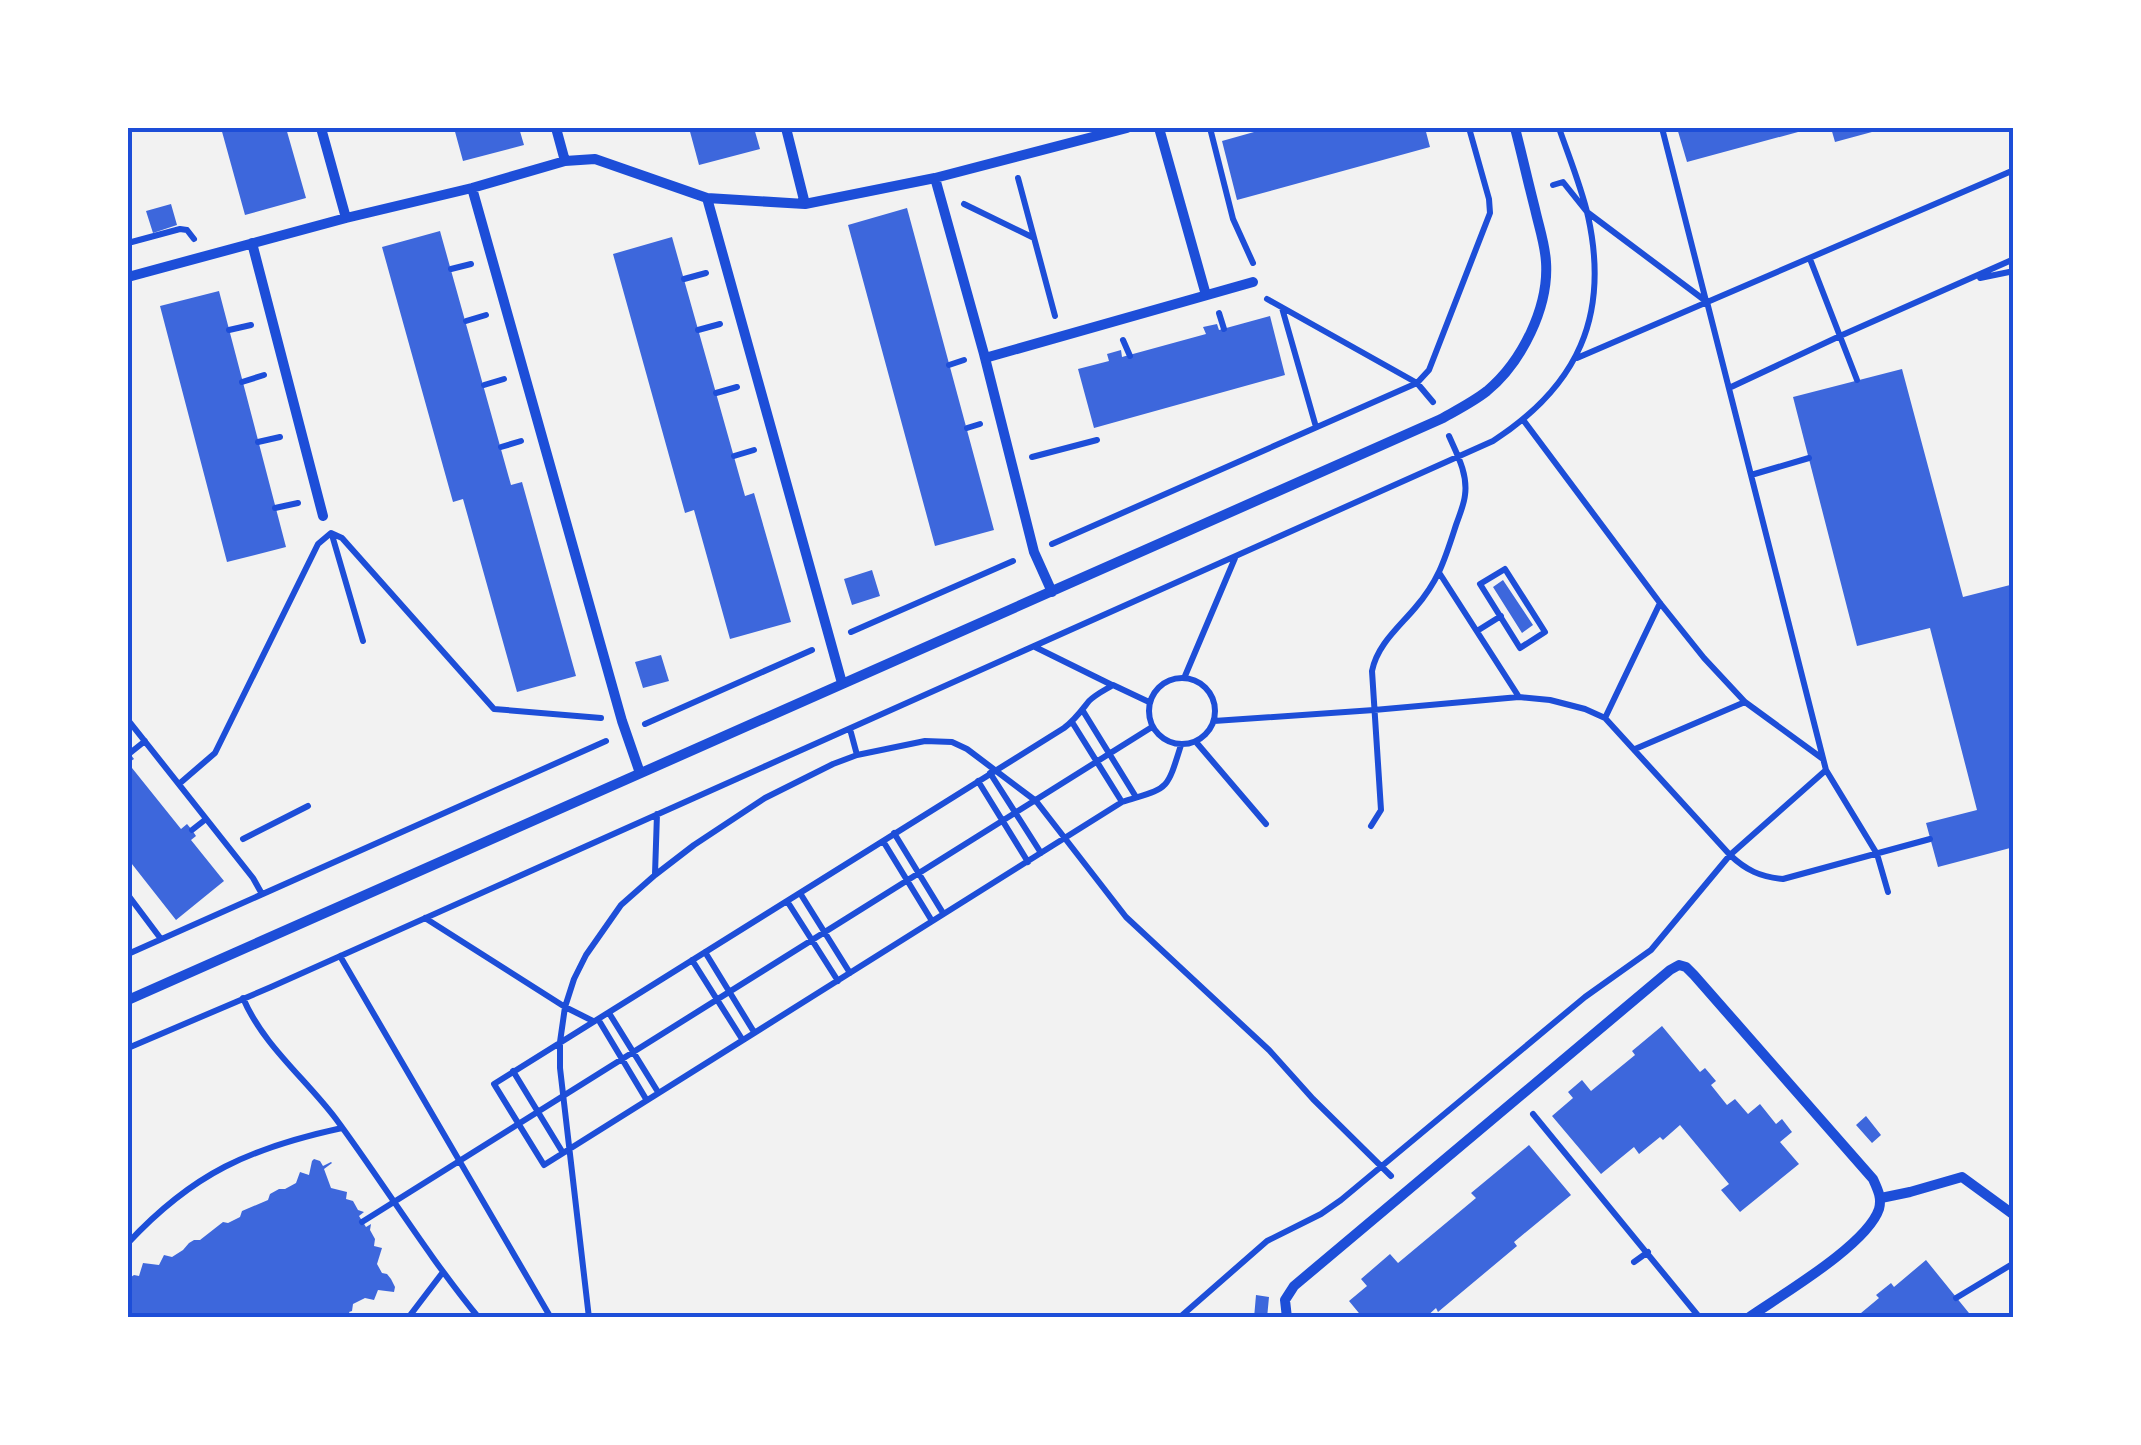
<svg xmlns="http://www.w3.org/2000/svg" width="2141" height="1445" font-family="'Space Grotesk',sans-serif">
<style>
.building{fill:#3d67dc}
.lines{fill:none;stroke-linecap:round;stroke-linejoin:round}
.path{stroke:#1d4ed8;stroke-width:6}
.minor{stroke:#1d4ed8;stroke-width:10}
.neatline{fill:none;stroke:#1d4ed8;stroke-width:4}
</style>
<rect width="100%" height="100%" fill="#f2f2f2"/>
<path class="building" d="M221 128H286L306 198 245 215Z
M454 128H519L524 145 463 161Z
M689 128H754L760 149 699 165Z
M1253 128H1425L1430 147 1237 200 1222 141 1254 132Z
M1677 128H1808L1809 129 1687 162Z
M1831 128H1883V129L1835 142Z
M171 204 177 225 153 233 146 211Z
M907 208 994 530 935 546 848 225Z
M440 231 511 485 522 482 576 676 517 692 463 499 453 502 382 247Z
M672 237 745 496 754 493 791 622 730 639 694 510 685 513 613 254Z
M219 291 286 547 227 562 160 306Z
M1270 316 1285 375 1094 428 1078 369 1109 361 1107 354 1121 350 1122 357 1206 334 1203 327 1217 324 1219 330Z
M1902 369 1963 597 2014 584V847L1938 867 1926 823 1977 810 1930 628 1857 646 1793 397Z
M872 570 880 596 852 605 844 579Z
M1503 580 1533 625 1522 633 1493 587Z
M661 655 669 681 643 688 635 662Z
M128 751 134 759 128 763 181 829 187 824 192 830 196 836 191 840 224 881 176 920 128 859Z
M1662 1026 1700 1072 1705 1068 1716 1081 1711 1085 1727 1105 1735 1099 1748 1114 1760 1104 1776 1124 1782 1119 1792 1132 1780 1142 1799 1164 1740 1212 1721 1190 1729 1184 1680 1125 1663 1140 1660 1137 1639 1154 1634 1147 1601 1174 1552 1116 1573 1098 1568 1092 1582 1080 1591 1091 1635 1055 1632 1051Z
M1866 1116 1881 1135 1872 1143 1856 1125Z
M1529 1145 1571 1195 1514 1242 1517 1246 1438 1312 1436 1308 1425 1318H1363L1349 1301 1367 1286 1361 1279 1390 1254 1398 1263 1476 1198 1471 1193Z
M314 1159 320 1161 323 1166 331 1162 332 1163 324 1169 331 1188 347 1192 346 1199 353 1201 358 1210 364 1212 359 1216 366 1227 371 1224 370 1230 375 1239 374 1246 382 1248 377 1264 382 1273 387 1274 391 1279 395 1287 394 1292 378 1290 374 1300 365 1298 353 1304 352 1311 349 1312 352 1318H349L346 1314 334 1318H128V1279L134 1275 139 1276 143 1263 159 1265 164 1255 172 1257 183 1250 189 1243 194 1240H200L223 1222 228 1223 240 1217 242 1211 268 1200 270 1194 279 1189H285L296 1183 300 1172 309 1175 312 1161Z
M1926 1260 1973 1318H1855L1879 1298 1876 1295 1891 1283 1894 1287Z
M1256 1295 1269 1297 1267 1318H1254Z"/>
<g class="lines">
<path class="path" d="M1210 128 1233 219 1253 263
M1662 128 1706 301
M1018 178 1055 316
M1553 185 1563 182 1587 212 1707 302 1826 770 1877 854 1888 892
M964 204 1034 238
M128 243 180 229 187 230 194 239
M1810 259 1857 380
M451 269 471 264
M1980 278 2014 271
M684 279 706 273
M1267 299 1417 383 1433 402
M1282 308 1316 427
M1219 313 1224 329
M466 321 486 315
M229 330 251 325
M698 330 720 324
M1123 340 1130 356
M1577 358 2014 170
M949 365 964 360
M242 382 264 375
M484 385 504 379
M1729 388 1840 336 2014 259
M716 393 737 387
M1524 421 1660 603 1704 658 1745 702 1823 759
M967 428 980 424
M258 442 280 437
M501 447 521 441
M734 456 754 450
M1032 457 1097 440
M1751 475 1809 458
M275 508 298 503
M332 535 363 641
M1052 544 1417 383 1429 370 1490 213 1489 199 1469 128
M1505 569 1545 632 1520 648 1480 584Z
M1440 574 1519 697
M1477 631 1501 616
M851 632 1013 561
M1035 647 1112 685
M1185 676 1235 558
M1149 711a33 33 0 1 1 66 0a33 33 0 1 1-66 0Z
M1149 702 1113 685C1105 690 1096 694 1089 701 1081 711 1075 720 1064 728L494 1084 544 1165 1122 802C1169 787 1166 793 1181 745
M1083 711 1136 797
M1605 718 1660 603
M128 720 253 878 262 894
M1214 721 1374 710 1519 697 1550 700 1585 709 1605 718 1730 855C1746 870 1760 877 1783 879L1930 839
M1072 722 1122 802
M645 724 812 650
M850 729 857 755
M1196 742 1266 824
M1635 749 1745 702
M130 753 145 741
M990 773 1041 853
M978 781 1028 862
M179 784 215 753 318 544 331 533 342 538 494 709 601 718
M1371 826 1381 810 1372 671C1377 645 1399 627 1415 608 1439 580 1445 559 1456 525 1459 516 1464 505 1465 495 1468 474 1457 454 1449 436
M192 830 206 819
M894 833 943 913
M243 839 308 806
M883 841 932 921
M655 874 657 814
M800 893 850 973
M128 895 161 939
M787 901 838 981
M425 918 565 1007 593 1021
M705 952 754 1032
M128 954 606 741
M340 956 551 1318
M692 960 742 1039
M243 998C263 1045 305 1078 336 1119 384 1184 427 1255 479 1318
M609 1013 658 1092
M598 1019 646 1099
M128 1048 271 987 1493 441C1578 386 1610 316 1588 216 1581 186 1569 157 1559 128
M513 1071 563 1153
M1533 1114 1700 1318
M362 1222 1152 727
M128 1243C193 1173 250 1148 342 1128
M1634 1262 1648 1252
M1956 1298 2014 1263
M408 1318 443 1272
M589 1318 560 1068V1042L565 1007 574 979 586 955 621 905 655 875 694 845 765 798 833 764 857 755 925 741 952 742 967 749 1036 801 1126 917 1269 1050 1313 1099 1391 1176
M1179 1318 1267 1241 1321 1214 1341 1200 1585 997 1651 950 1730 855 1826 770"/>
<path class="minor" d="M321 128 346 218
M556 128 565 161
M786 128 805 204
M1159 128 1206 295
M935 178 984 354 1034 552 1052 592
M472 188 622 721 640 773
M707 198 842 683
M252 243 323 516
M128 277 346 218 472 188 565 161 595 159 707 198 805 204 935 178 1127 128
M985 358 1253 282
M128 1000 1441 419C1457 410 1473 402 1487 391 1522 362 1549 307 1546 262 1545 244 1539 227 1535 209 1528 182 1522 155 1515 128
M1881 1198 1910 1192 1962 1177 2014 1215
M1287 1318 1285 1300 1294 1286 1670 970 1679 965 1686 967 1694 975 1873 1179C1878 1190 1882 1198 1879 1209 1867 1245 1781 1295 1748 1318"/>
</g>
<rect width="2141" height="1445" fill="none" stroke="#ffffff" stroke-width="260"/>
<rect x="130" y="130" width="1881" height="1185" class="neatline"/>
</svg>
